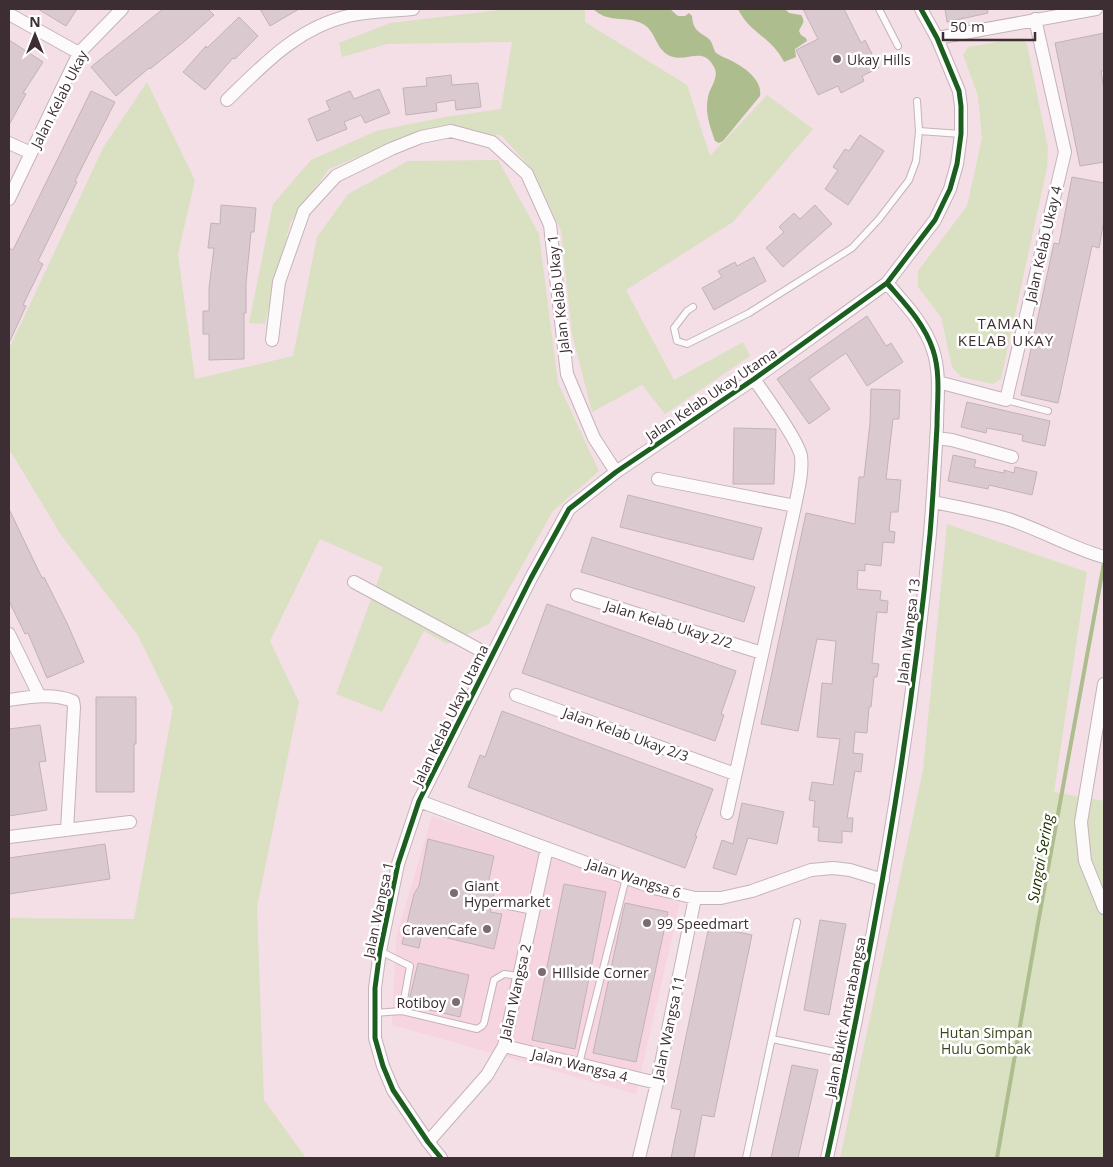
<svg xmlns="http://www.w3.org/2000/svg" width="1113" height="1167" font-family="'Open Sans',sans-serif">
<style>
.built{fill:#f6d5e1}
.green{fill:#dae0c2}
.water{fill:#aebd8e}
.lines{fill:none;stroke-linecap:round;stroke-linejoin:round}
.stream{stroke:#aebd8e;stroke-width:4}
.building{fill:#dacacf;stroke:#c2b2b8}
.service-casing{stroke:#c3b4b9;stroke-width:8}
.minor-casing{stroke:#c3b4b9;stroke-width:14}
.service{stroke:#fdfafb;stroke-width:6}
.minor{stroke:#fdfafb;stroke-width:12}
.cycleway-casing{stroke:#fff;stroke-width:8}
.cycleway{stroke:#1b5e20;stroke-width:5}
.poi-dot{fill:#7c6c72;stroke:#fff;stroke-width:2}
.labels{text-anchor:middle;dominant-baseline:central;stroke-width:5;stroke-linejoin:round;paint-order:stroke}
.poi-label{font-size:14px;fill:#3c2e33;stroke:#fff;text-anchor:start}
.street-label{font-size:14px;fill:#3c2e33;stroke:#fff}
.park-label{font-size:14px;fill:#374a18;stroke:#fff}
.neighbourhood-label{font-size:15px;letter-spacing:1px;fill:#3c2e33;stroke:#fff}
.water-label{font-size:15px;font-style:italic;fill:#223400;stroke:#fff}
</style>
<rect width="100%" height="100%" fill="#f4dfe7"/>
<path class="built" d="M432 816 680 903 636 1094 392 1025 396 937Z"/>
<path class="green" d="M508 9H585V22L687 85 710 156 767 95 813 129 733 222 626 290 674 380 743 342 750 356 665 414 642 385 592 412 572 334 561 231 534 172 501 135 412 134 329 169 290 223 265 324 249 323 273 204 311 160 376 131 445 117 501 109 512 42 387 44 342 57 339 43 390 23Z
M1020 38 1027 44 1048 148 1047 168 1001 379 993 384 961 377 952 367 941 317 918 287V271L967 206 982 138 978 96 963 55 968 47Z
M147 82 195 180 178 254 195 379 293 356 317 237 348 194 408 161 498 160 539 234 558 383 599 471 553 511 489 624 447 644 424 631 382 712 336 694 383 567 320 539 270 641 299 702 257 907 264 1100 306 1158H9V918L134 919 173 707 137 634 61 535 11 452 9 453V349L103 148Z
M947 524 1087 572 1054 792 1104 801V1158H840L923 770Z"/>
<path class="water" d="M593 9H670L678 16H685L689 13 692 16C693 31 699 31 709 39 713 43 713 49 716 53 720 56 726 58 730 60 744 67 763 80 760 96L723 141 719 143 715 141C709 124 704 110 709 93 712 85 719 76 714 67 703 45 687 63 670 56 655 49 656 31 643 24 626 15 609 24 593 9Z
M738 9H785L789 13 801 15C806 22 802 24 799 31L801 35 806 38 807 41 795 49 796 57 784 62C772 37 749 33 738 9Z"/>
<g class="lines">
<path class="stream" d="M997 1158 1038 923 1104 563"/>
</g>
<path class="building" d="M38 9H77L66 26Z
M163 9H208L214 15 186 40 150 69 149 68 116 96 91 67Z
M260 9H299L270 26Z
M803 9H844L861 43 865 40 879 68 862 76 864 81 841 93 838 86 818 95 796 50 818 39Z
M945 9H987L988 13 947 22Z
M239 17 258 36 235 59 233 58 205 90 183 72 206 46 207 48Z
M1104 33V71H1101L1104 90V162L1080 166 1055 43Z
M9 40 43 62 23 93 26 94 9 125Z
M451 75 452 85 478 83 481 107 456 110 455 100 436 103 437 111 406 115 403 88 427 86 426 78Z
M379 89 390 113 365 123 361 115 344 122 347 129 317 141 308 119 330 110 326 101 350 91 354 99Z
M91 91 115 102 75 181 77 182 38 261 43 264 23 305 26 306 9 343V248L13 250Z
M860 135 884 151 848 205 825 189 838 170 833 167 845 149 849 151Z
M1072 177 1104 183V220L1099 248 1092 246 1058 403 1021 395 1054 243 1059 244Z
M221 205 256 208 254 232H251L246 284V313H244V359L209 360V334H203V311H209V288L214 248H208L211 223 220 224Z
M815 205 832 224 783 267 766 248 784 232 779 227 794 213 800 219Z
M754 257 766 281 714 310 702 288 722 277 718 271 735 262 737 266Z
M867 316 886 346 891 343 903 362 867 386 846 353 840 357 809 379 830 409 809 424 777 379Z
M871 389 900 390 899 419H893L886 479 901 480 898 512H891L889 531 895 532 894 543 883 542 881 566 865 564V571L858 570 857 589 881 591 880 600 888 601 887 613 877 612 872 663 879 664 877 677H874L871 707H869L867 733 855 732 853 753 863 754 861 772 855 771 847 818H853L852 832 842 831V843L818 841 819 827H813L815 801 809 800 812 782 833 785 840 739 817 737 822 683 832 684 836 641 817 639 798 731 761 724 806 513 855 524 859 477H864L870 423Z
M967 402 1050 421 1045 446 1022 441 1023 435 987 428 986 433 961 427Z
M734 428 776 429 774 484H733Z
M953 455 976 460 974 467 1004 473V470L1014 473 1015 467 1037 472 1032 495 989 485 988 489 948 481Z
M628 495 762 528 753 560 620 527Z
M9 509 42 578 44 577 67 623 84 662 47 678 28 633 25 634 9 601Z
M592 537 755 587 744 622 581 572Z
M547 604 736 671 721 714 724 715 715 741 522 673Z
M96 697H136V744H134V792H96Z
M502 711 713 789 695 836H697L685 868 468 787 480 755 485 757Z
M40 725 46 761 39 762 47 810 9 816V729Z
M742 803 784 812 777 844 748 838 736 875 713 868 722 840 733 844Z
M428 839 494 856 487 889 494 892 493 898 489 900 488 904 491 907 490 912 502 914 494 949 422 932 419 948 402 944 414 894 419 886Z
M105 844 110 879 9 894V858Z
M564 884 606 892 575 1049 532 1040Z
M625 903 668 912 636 1062 593 1053Z
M820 920 846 924 829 1015 804 1010Z
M709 926 752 935 714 1117 702 1115 694 1158H671L681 1110 671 1108Z
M418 963 469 975 460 1017 408 1005Z
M792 1065 818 1070 798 1158H771Z"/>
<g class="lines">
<defs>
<path id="service" d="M879 9 898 46
M919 131 961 134
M693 307 687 311 674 328 677 341 687 344 749 313 852 248 879 219 909 180 916 161 919 131 917 101
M1006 400 1048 411
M493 903 533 911
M380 951 410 966 402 1011 477 1029 482 1026 484 1023 494 980 504 974 519 976
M374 1013 402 1011
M772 1039 850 1055
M579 1064 626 878
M746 1158 797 922"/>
<path id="minor" d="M9 14 79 53
M937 38 1096 9
M227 100C263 65 297 28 348 16 368 11 392 11 413 9
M9 143 31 153
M9 199 79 53 122 9
M272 340 279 282 304 211 336 176 391 149 421 137 451 131 492 142 527 174 550 225 567 374 594 438 616 472
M938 382 1006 400 1065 152 1035 19
M936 438 952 440 1012 457
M658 479 795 506
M933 502C959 507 986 512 1011 520 1043 531 1072 548 1104 557
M354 582 491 656
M577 595 762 653
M9 634 39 695
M1104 684 1081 822 1085 861 1104 908
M516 695 735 774
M9 700C30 697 52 693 73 701L74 707 67 830
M419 801 654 888 695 898H721L752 891 811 870 833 868 850 870 883 880
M727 813 795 506C798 490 803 473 801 456 798 440 765 395 754 379
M9 837 130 822
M504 1046 657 1083
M428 1142 487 1075 504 1046 547 848
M441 1158 428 1142 393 1090 383 1066 375 1038V988L380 951 398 864 419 801 531 578 569 509 616 472 754 379 887 283 935 220 950 189 957 164 961 134V106L959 91 937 38 921 9
M639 1158 657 1083 695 898
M827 1158C872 952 910 745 930 534 933 498 935 462 937 426 937 401 941 374 933 350 924 323 905 304 887 283"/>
</defs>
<use href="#service" class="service-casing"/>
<use href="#minor" class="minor-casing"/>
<use href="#service" class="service"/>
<use href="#minor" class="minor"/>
<defs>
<path id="cycleway" d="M441 1158 428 1142 393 1090 383 1066 375 1038V988L380 951 398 864 419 801 531 578 569 509 616 472 754 379 887 283 935 220 950 189 957 164 961 134V106L959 91 937 38 921 9
M827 1158C872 952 910 745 930 534 933 498 935 462 937 426 937 401 941 374 933 350 924 323 905 304 887 283"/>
</defs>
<use href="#cycleway" class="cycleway-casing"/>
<use href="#cycleway" class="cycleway"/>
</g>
<g class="poi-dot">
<circle cx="837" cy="59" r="5"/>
<circle cx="454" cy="893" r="5"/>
<circle cx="647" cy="923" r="5"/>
<circle cx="487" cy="929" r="5"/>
<circle cx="542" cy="972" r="5"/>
<circle cx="456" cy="1002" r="5"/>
</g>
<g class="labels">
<g class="poi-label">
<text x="847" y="59">Ukay Hills</text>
<text x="464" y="885">Giant<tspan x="464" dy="16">Hypermarket</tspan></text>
<text x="657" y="923">99 Speedmart</text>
<text x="477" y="929" text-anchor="end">CravenCafe</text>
<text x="552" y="972">HIllside Corner</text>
<text x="446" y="1002" text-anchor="end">Rotiboy</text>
</g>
<g class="street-label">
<text transform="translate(59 99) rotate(-63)">Jalan Kelab Ukay</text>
<text transform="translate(1043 244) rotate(-77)">Jalan Kelab Ukay 4</text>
<text transform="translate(558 294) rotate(-96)">Jalan Kelab Ukay 1</text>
<text transform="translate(711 394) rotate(-34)">Jalan Kelab Ukay Utama</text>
<text transform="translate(669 624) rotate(17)">Jalan Kelab Ukay 2/2</text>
<text transform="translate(908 631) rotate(-83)">Jalan Wangsa 13</text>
<text transform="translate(450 715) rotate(-64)">Jalan Kelab Ukay Utama</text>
<text transform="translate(626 734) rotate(20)">Jalan Kelab Ukay 2/3</text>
<text transform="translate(634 878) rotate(18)">Jalan Wangsa 6</text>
<text transform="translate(378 910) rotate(-78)">Jalan Wangsa 1</text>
<text transform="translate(515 992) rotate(-77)">Jalan Wangsa 2</text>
<text transform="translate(845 1017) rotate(-79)">Jalan Bukit Antarabangsa</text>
<text transform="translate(668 1028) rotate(-78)">Jalan Wangsa 11</text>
<text transform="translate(580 1065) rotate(14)">Jalan Wangsa 4</text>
</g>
<g class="park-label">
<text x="986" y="1032">Hutan Simpan<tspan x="986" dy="16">Hulu Gombak</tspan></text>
</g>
<g class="neighbourhood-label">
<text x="1006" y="323">TAMAN<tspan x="1006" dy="17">KELAB UKAY</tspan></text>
</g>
<g class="water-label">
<text transform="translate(1040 858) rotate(-80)">Sungai Sering</text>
</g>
</g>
<rect width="1113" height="1167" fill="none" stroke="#3c2e33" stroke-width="20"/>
<g transform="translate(35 35)" stroke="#ffffff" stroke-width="4" paint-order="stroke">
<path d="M0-4L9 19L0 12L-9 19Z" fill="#3c2e33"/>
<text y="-8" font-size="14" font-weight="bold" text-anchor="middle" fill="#3c2e33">N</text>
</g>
<path d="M943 32v8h92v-8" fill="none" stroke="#3c2e33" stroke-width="2.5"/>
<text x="950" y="32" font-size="15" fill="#3c2e33" stroke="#ffffff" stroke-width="4" paint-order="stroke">50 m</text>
</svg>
